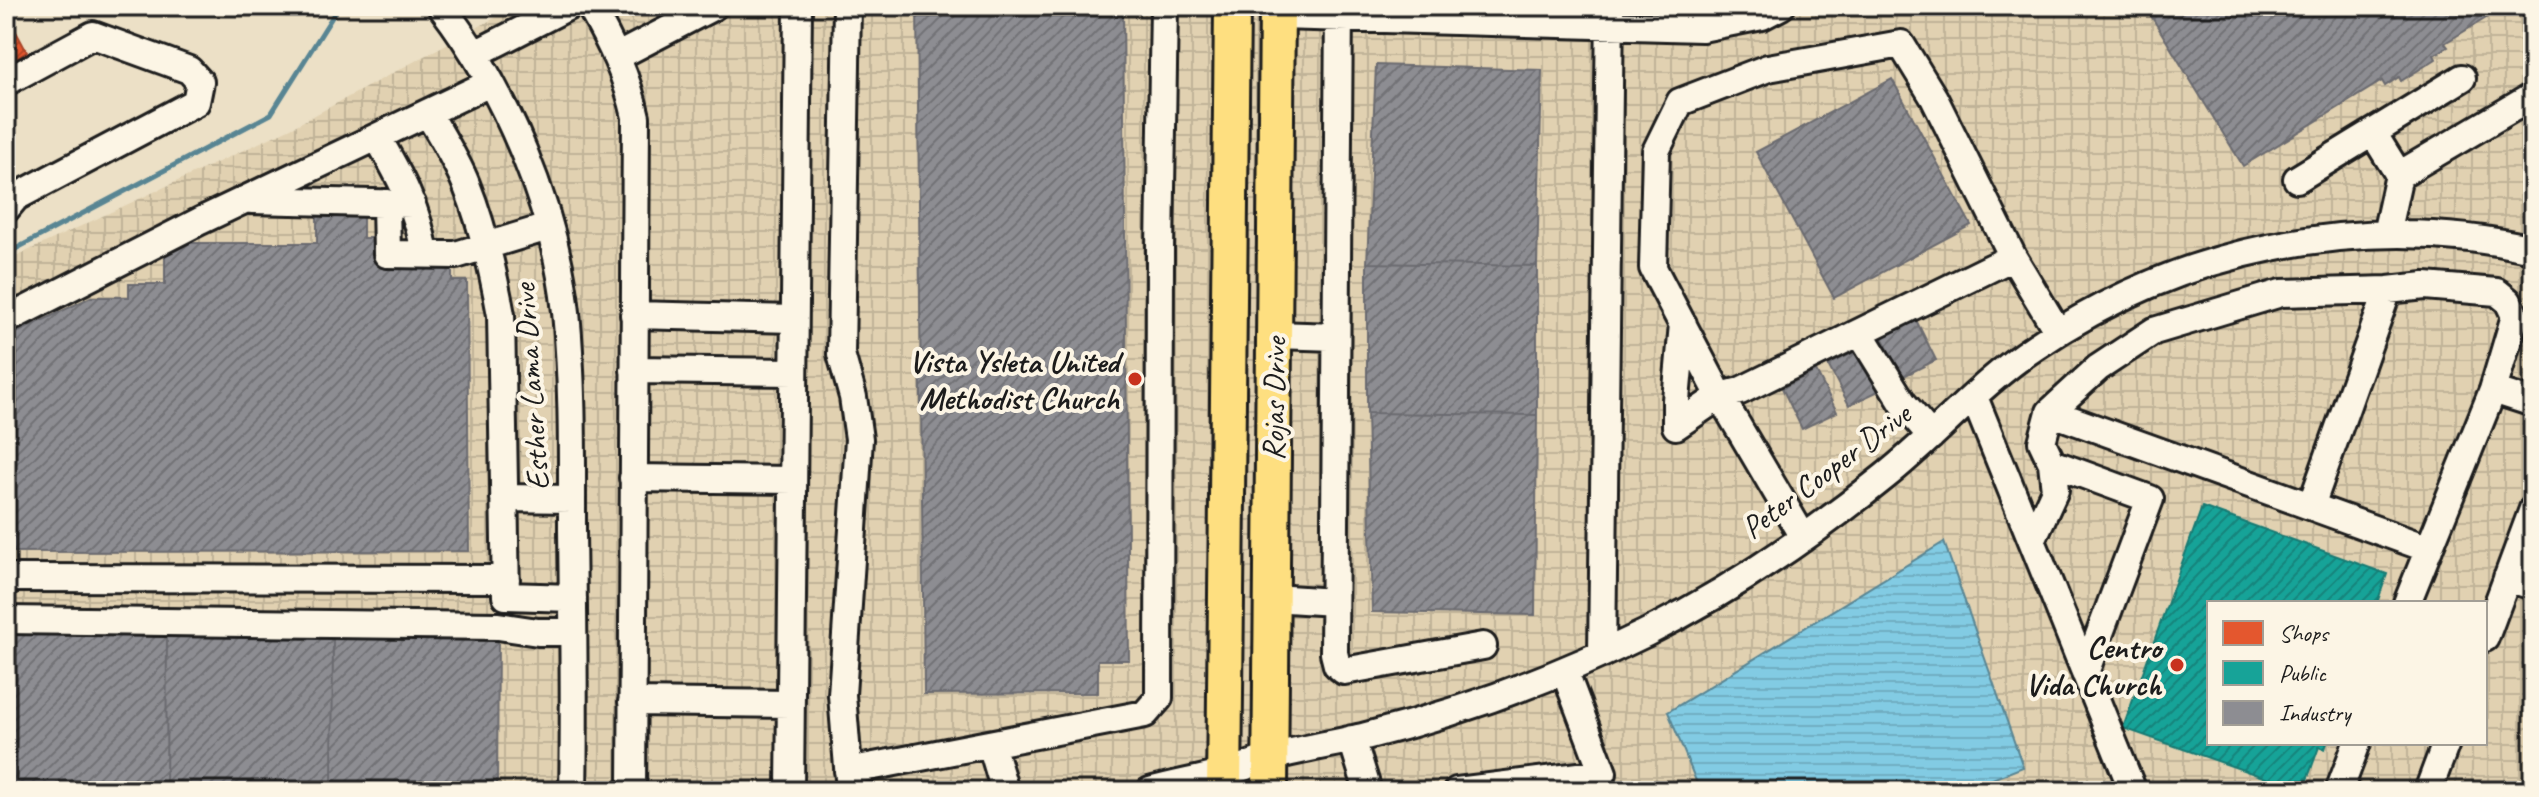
<svg xmlns="http://www.w3.org/2000/svg" width="2539" height="797" font-family="Caveat,sans-serif">
<style>
.industrial{fill:url(#industrial-grid);fill-rule:evenodd}
.water{fill:url(#water-rules);stroke:#598593;stroke-width:2}
.shops{fill:url(#shops-hatch);stroke:#a84529;stroke-width:2}
.public{fill:url(#public-hatch);stroke:#187a73;stroke-width:2}
.industry{fill:url(#industry-hatch);stroke:#6b6b6f;stroke-width:2}
.lines{fill:none;stroke-linecap:round;stroke-linejoin:round}
.stream{stroke:#598593;stroke-width:5}
.minor-casing{stroke:#1c1c1c;stroke-width:32}
.major-casing{stroke:#1c1c1c;stroke-width:40}
.minor{stroke:#fcf5e5;stroke-width:26}
.major{stroke:#fedf80;stroke-width:34}
.poi-dot{fill:#c8321e;stroke:#fcf5e5;stroke-width:3}
.labels{text-anchor:middle;dominant-baseline:central;stroke-width:8;stroke-linejoin:round;paint-order:stroke}
.poi-label{font-size:32px;font-weight:bold;fill:#1c1c1c;stroke:#fcf5e5;text-anchor:end}
.street-label{font-size:32px;fill:#1c1c1c;stroke:#fcf5e5}
</style>
<defs>
<pattern id="industrial-grid" width="8" height="8" patternUnits="userSpaceOnUse" patternTransform="scale(2)"><rect width="8" height="8" fill="#e1d1b1"/><path d="M0 4h8M4 0v8" fill="none" stroke="#c0b398"/></pattern>
<pattern id="water-rules" width="6" height="5" patternUnits="userSpaceOnUse" patternTransform="scale(2)"><rect width="6" height="5" fill="#82cbe3"/><path d="M0 2.5h6" fill="none" stroke="#70aec2"/></pattern>
<pattern id="shops-hatch" width="6" height="6" patternUnits="userSpaceOnUse" patternTransform="scale(2)"><rect width="6" height="6" fill="#e4572e"/><path d="M-1 1l2-2M0 6l6-6M5 7l2-2" fill="none" stroke="#b84726"/></pattern>
<pattern id="public-hatch" width="6" height="6" patternUnits="userSpaceOnUse" patternTransform="scale(2)"><rect width="6" height="6" fill="#17a398"/><path d="M-1 1l2-2M0 6l6-6M5 7l2-2" fill="none" stroke="#14847b"/></pattern>
<pattern id="industry-hatch" width="6" height="6" patternUnits="userSpaceOnUse" patternTransform="scale(2)"><rect width="6" height="6" fill="#8d8d92"/><path d="M-1 1l2-2M0 6l6-6M5 7l2-2" fill="none" stroke="#727276"/></pattern>
</defs>
<rect width="100%" height="100%" fill="#ece0c6"/>
<filter id="ink" filterUnits="userSpaceOnUse"><feTurbulence type="fractalNoise" baseFrequency=".0125" numOctaves="2"/><feDisplacementMap in="SourceGraphic" scale="16" xChannelSelector="R" yChannelSelector="G"/><feConvolveMatrix kernelMatrix="1 2 1 2 8 2 1 2 1" color-interpolation-filters="sRGB"/></filter>
<g filter="url(#ink)">
<path class="industrial" d="M517 6H2533V791H6V261L289 129ZM2209 603H2485V743H2209Z"/>
<path class="water" d="M1944 542 2023 767 1962 791H1700L1668 712Z"/>
<path class="shops" d="M6 13 27 52 6 64Z"/>
<path class="public" d="M2202 507 2387 574 2377 603H2209V743H2327L2325 749 2319 747 2303 791 2123 728Z"/>
<path class="industry" d="M917 6H1123L1129 660H1098V693L924 694Z
M2145 6H2506L2445 43 2448 47 2434 55 2436 59 2401 81 2399 77 2385 86 2382 81 2243 166Z
M1376 65 1542 70 1537 266 1367 263Z
M1892 79 1971 225 1834 298 1756 152Z
M317 211H363V238H381L452 260V281H467L469 551 6 552V338L91 297H129V284H165V243H317Z
M1367 263 1537 266V415L1367 413Z
M1916 320 1936 360 1902 377 1882 337Z
M1863 348 1883 389 1849 405 1828 365Z
M1816 371 1837 412 1802 429 1782 388Z
M1367 413 1537 415 1535 615 1372 612Z
M6 634H167L166 791H6Z
M167 634 333 636 332 791H166Z
M333 636 498 637 497 791H332Z"/>
<g class="lines">
<path class="stream" d="M6 254 271 114 339 6"/>
<defs>
<path id="minor" d="M441 6C505 89 555 207 566 312 573 384 572 458 572 530 573 617 575 704 573 791
M590 6C611 43 627 76 636 117L632 791
M847 6 841 354 853 397 859 439 842 695 850 791
M1339 6 1334 653 1337 665 1344 671 1483 646
M1278 16 1702 28 1762 16 1781 6
M1901 44 1934 98 2013 257 1740 391 1720 396 1653 268 1656 151 1680 102 1768 68Z
M475 54 569 6
M618 56 714 6
M6 82 93 35 189 70 200 82 196 102 16 197 6 209
M428 113C441 136 456 159 466 184 483 226 493 270 501 315L506 596 573 598
M2373 133 2399 175 2386 234
M377 137C399 174 419 211 425 255
M2399 175 2533 96
M2297 179 2462 78
M252 200 412 204
M386 203 387 254 456 255 548 227
M2013 257 2058 332
M634 315 794 319
M6 320 200 221 490 83
M1683 324 1676 400V426L1720 396 1803 537
M1860 333 1903 403 1931 436
M1275 335 1336 337
M634 370 794 372
M1974 397 2133 791
M2050 412 2429 549
M2052 463 2150 499 2085 673
M633 478 793 480
M504 498 572 499
M2311 506 2388 290
M2032 540 2055 490 2052 463 2042 442 2050 412 2098 368 2154 331 2281 293 2388 290 2425 286 2497 292 2508 301 2515 316 2493 390
M6 578 506 579
M2507 578 2533 586
M1272 598 1334 602
M2407 603 2493 390 2533 403
M6 620 498 626 538 632H573
M2485 638 2533 509
M1602 654 1610 6
M632 702 790 704
M1352 739 1368 791
M991 744 1005 791
M848 771 1145 714 1159 698 1160 249 1164 6
M790 791 798 6
M1150 791C1175 784 1200 780 1225 773 1240 769 1254 763 1268 758 1300 749 1334 744 1366 736 1463 712 1557 677 1646 633 1730 591 1811 536 1884 477 1936 436 1979 384 2035 347 2179 249 2362 210 2533 249
M1457 791 1603 773 1565 672
M2339 791 2357 743
M2428 791 2446 743"/>
<path id="major" d="M1224 791 1232 6
M1270 791 1277 6"/>
</defs>
<use href="#minor" class="minor-casing"/>
<use href="#major" class="major-casing"/>
<use href="#minor" class="minor"/>
<use href="#major" class="major"/>
</g>
</g>
<g class="poi-dot">
<circle cx="1135" cy="379" r="8"/>
<circle cx="2177" cy="665" r="8"/>
</g>
<g class="labels">
<g class="poi-label">
<text x="1119" y="361">Vista Ysleta United<tspan x="1119" dy="37">Methodist Church</tspan></text>
<text x="2161" y="647">Centro<tspan x="2161" dy="37">Vida Church</tspan></text>
</g>
<g class="street-label">
<text transform="translate(531 387) rotate(-94)">Esther Lama Drive</text>
<text transform="translate(1274 399) rotate(-89)">Rojas Drive</text>
<text transform="translate(1826 471) rotate(-37)">Peter Cooper Drive</text>
</g>
</g>
<rect width="2539" height="797" fill="none" stroke="#fcf5e5" stroke-width="32"/>
<rect x="16" y="16" width="2507" height="765" fill="none" stroke="#1c1c1c" stroke-width="3" filter="url(#ink)"/>
<rect x="2207" y="601" width="280" height="144" fill="#fcf5e5" stroke="#a29e95" stroke-width="2"/>
<rect x="2223" y="621" width="40" height="24" fill="#e4572e" stroke="#a29e95" stroke-width="2"/>
<text x="2279" y="641" font-size="24" fill="#1c1c1c">Shops</text>
<rect x="2223" y="661" width="40" height="24" fill="#17a398" stroke="#a29e95" stroke-width="2"/>
<text x="2279" y="681" font-size="24" fill="#1c1c1c">Public</text>
<rect x="2223" y="701" width="40" height="24" fill="#8d8d92" stroke="#a29e95" stroke-width="2"/>
<text x="2279" y="721" font-size="24" fill="#1c1c1c">Industry</text>
</svg>
